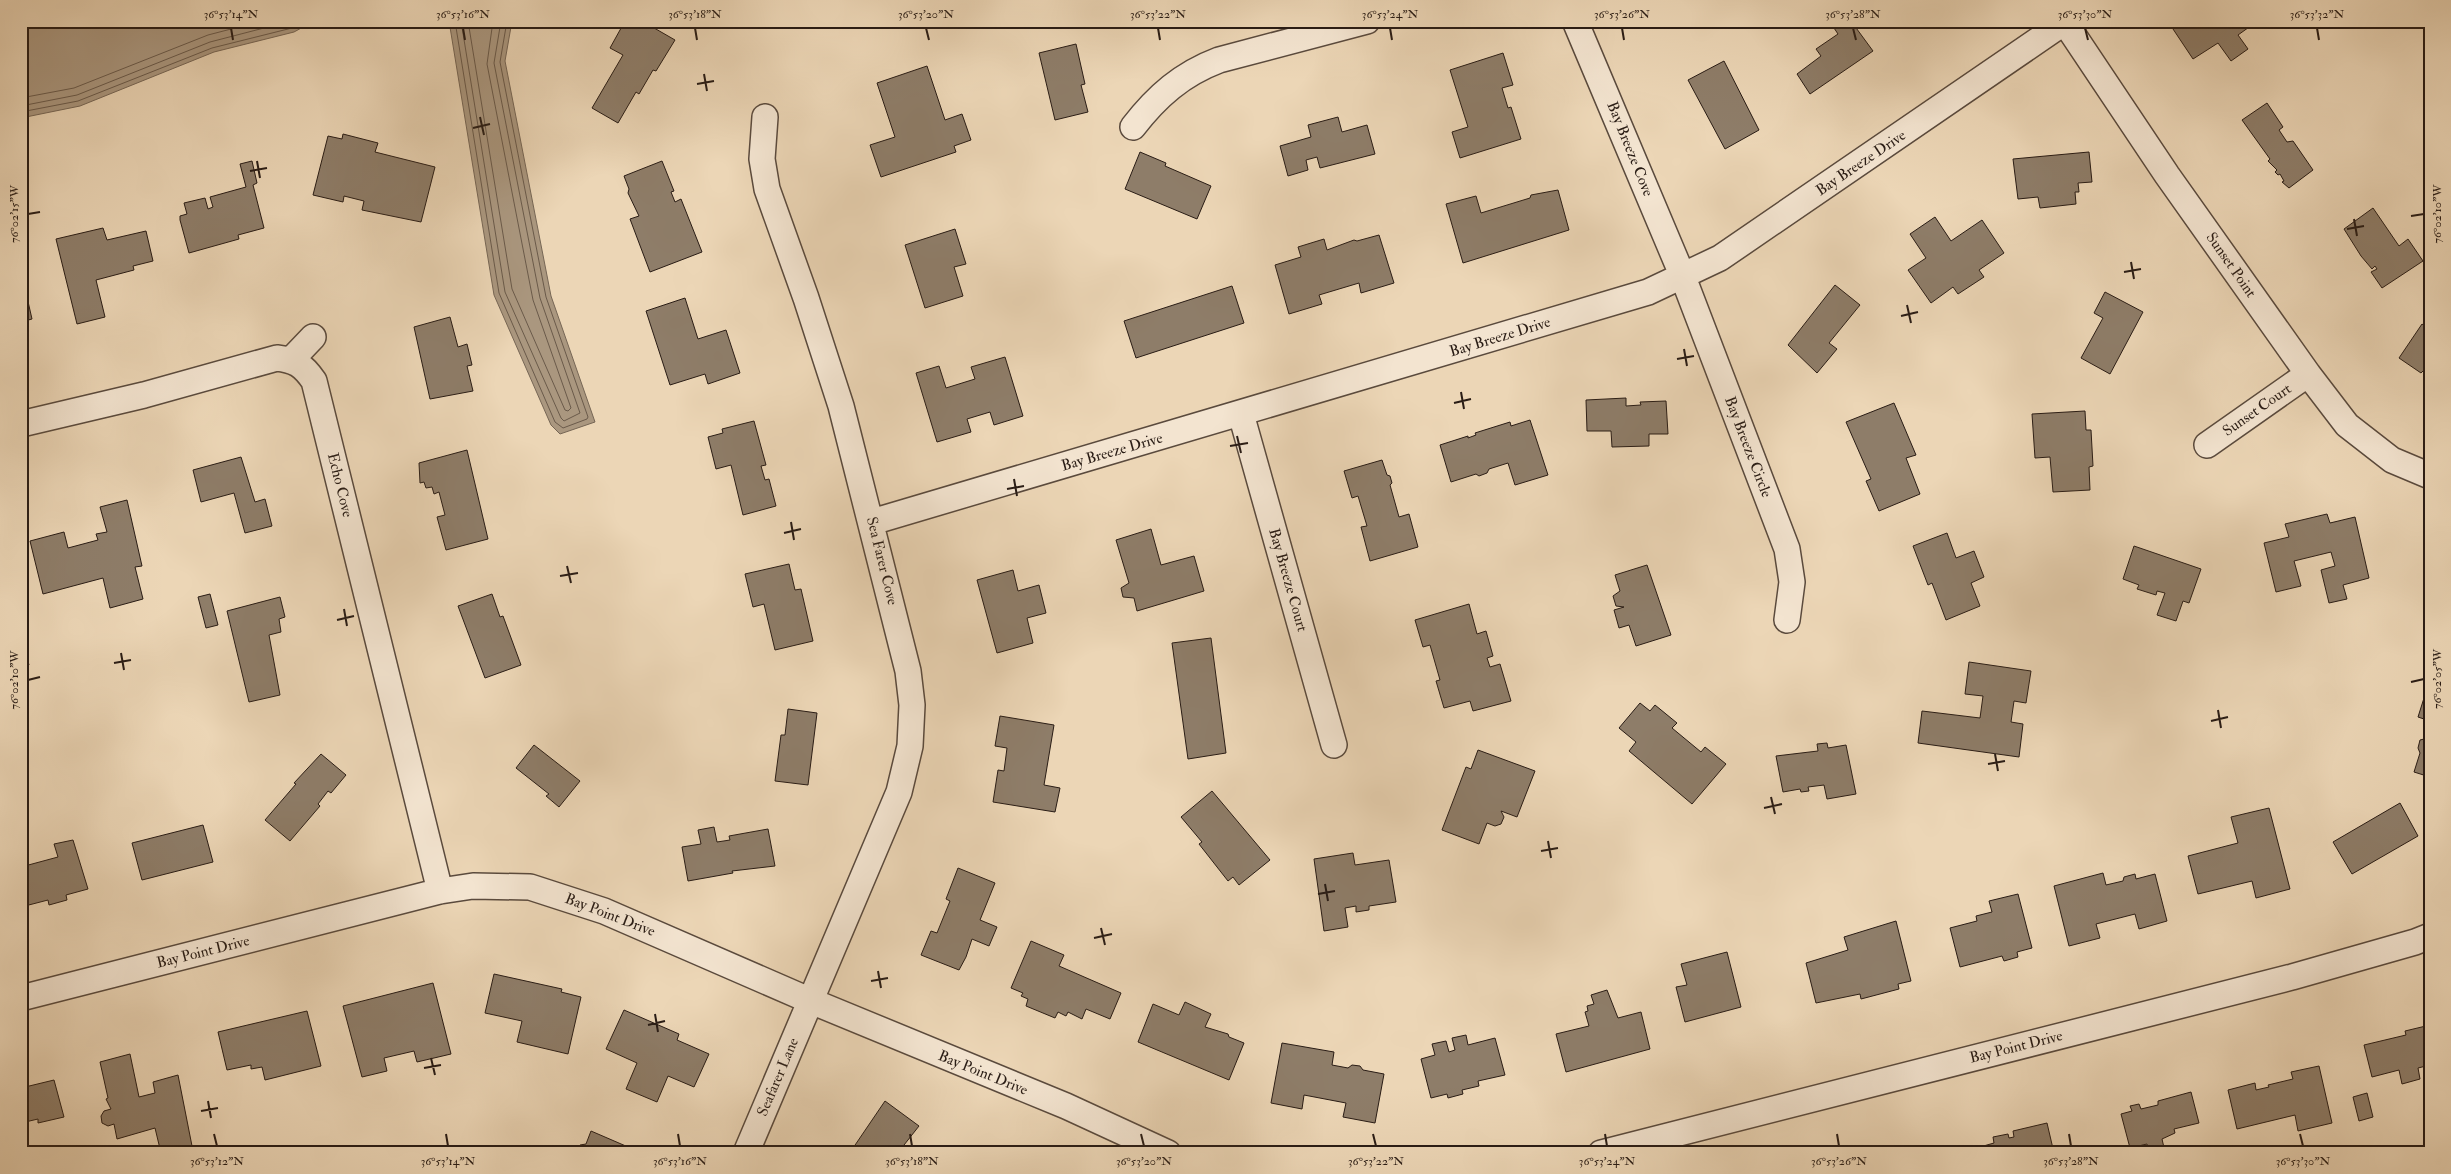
<svg xmlns="http://www.w3.org/2000/svg" width="2451" height="1174" font-family="'IM FELL Double Pica',serif">
<style>
.water{fill:#aa977f;stroke:#766655}
.lines{fill:none;stroke-linecap:round;stroke-linejoin:round}
.shore{stroke:#6a5a4a;stroke-width:1}
.building{fill:#8e7d69;stroke:#291c15}
.street-casing{stroke:#5a4a3d;stroke-width:28}
.street{stroke:#f3e4d0;stroke-width:25}
.ticks{fill:none;stroke:#291c15;stroke-width:2}
.labels{text-anchor:middle;dominant-baseline:central;stroke-width:4.5;stroke-linejoin:round;paint-order:stroke}
.street-label{font-size:15px;fill:#291c15;stroke:#f3e4d0}
.neatline{fill:none;stroke:#291c15;stroke-width:2}
.ticks-label{font-size:12px;text-anchor:middle;fill:#291c15}
</style>
<rect width="100%" height="100%" fill="#ecd6b6"/>
<filter id="stains"><feTurbulence type="fractalNoise" baseFrequency=".004" numOctaves="4"/><feColorMatrix values="0 0 0 0 .2 0 0 0 0 .09 0 0 0 0 .02 0 0 0 .5 -.17"/></filter>
<radialGradient id="worn" r=".72"><stop offset=".6" stop-color="#630" stop-opacity="0"/><stop offset="1" stop-color="#630" stop-opacity=".3"/></radialGradient>
<path class="water" d="M21 21H314L294 32 214 52 80 106 21 118Z
M449 21H512L505 61 551 296 595 422 560 434 551 425 494 295Z"/>
<g class="lines">
<path class="shore" d="M455 21 499 293 555 422 563 428 587 419 588 417 546 297 500 62 507 21
M461 21 505 292 561 418 564 421 580 413 540 298 494 63 501 21
M468 21 512 289 565 410 568 411 571 408 533 300 487 64 493 21
M21 98 74 88 208 35 262 21
M21 106 77 95 210 42 291 21
M21 112 78 101 212 48 292 28 304 21"/>
</g>
<path class="building" d="M625 21H642L675 40 656 71 653 70 639 94 636 92 618 123 592 108 623 55 610 48Z
M1832 21H1851L1873 51 1810 94 1797 74 1821 56 1816 49 1838 34 1830 22Z
M2184 21H2250L2252 25 2238 35 2248 49 2231 61 2218 43 2193 59 2173 29Z
M1076 44 1085 84 1081 85 1088 112 1055 120 1039 53Z
M1503 53 1513 85 1502 88 1508 108 1511 107 1521 139 1460 158 1452 132 1468 127 1450 70Z
M1724 61 1759 130 1725 149 1688 80Z
M927 66 945 120 962 114 971 140 954 146 956 152 881 177 870 145 895 137 877 83Z
M2267 103 2283 127 2279 130 2287 142 2293 141 2313 170 2289 188 2282 182 2284 181 2280 174 2278 175 2275 172 2277 170 2268 161 2270 159 2242 120Z
M1338 117 1342 132 1367 125 1375 154 1320 168 1317 157 1306 160 1308 170 1288 176 1280 146 1311 137 1308 125Z
M343 134 378 143 375 152 435 167 421 222 362 210 364 201 344 196 343 202 313 195 328 136 342 139Z
M1140 152 1166 163 1165 166 1211 186 1197 219 1125 189Z
M2089 152 2092 182 2078 183 2079 192H2075L2076 204 2040 208 2038 197 2018 199 2013 159Z
M252 161 257 183 253 185 264 228 238 235 239 239 189 253 180 220V216L187 214 184 203 205 198 208 209 213 207 210 197 246 187 240 164Z
M662 161 674 191 671 192 675 202 681 199 702 252 650 272 630 219 639 216 628 193 629 189 624 176Z
M1558 190 1569 230 1463 263 1446 204 1476 196 1481 213 1530 198 1531 195Z
M2373 208 2399 246 2408 239 2423 261 2382 288 2371 272 2377 269 2375 266 2372 269 2361 256 2344 229Z
M1935 217 1951 241 1982 220 2004 253 1979 270 1984 277 1958 294 1953 287 1931 303 1908 270 1926 258 1910 234Z
M103 228 107 240 146 231 153 261 133 266 134 270 96 280 105 317 77 324 56 239Z
M955 229 966 264 954 267 963 296 925 308 905 245Z
M1379 235 1394 283 1361 293 1359 283 1319 295 1322 304 1289 314 1275 265 1301 257 1298 247 1324 239 1327 250 1354 240 1357 241Z
M21 271 32 319 21 322Z
M1835 285 1860 305 1829 343 1837 349 1817 373 1788 345Z
M1232 286 1244 323 1136 358 1124 321Z
M2105 292 2143 312 2110 374 2081 358 2103 318 2094 313Z
M685 298 698 339 726 330 740 373 708 384 705 374 670 385 646 311Z
M450 317 458 347 467 344 472 365 467 366 473 391 430 399 414 327Z
M2422 324 2430 330V376L2423 371 2421 373 2399 358Z
M1005 357 1023 416 994 425 990 412 967 419 971 432 937 442 916 373 939 366 946 388 975 379 971 367Z
M1626 398V406L1641 405 1640 402 1666 401 1668 434H1649V446L1612 447 1611 431H1587L1586 400Z
M1894 403 1916 455 1906 458 1920 494 1879 511 1866 481 1871 479 1846 422Z
M2085 411 2086 430H2091L2093 466 2089 467 2090 490 2053 492 2050 457 2035 458 2032 414Z
M1530 420 1548 475 1515 485 1508 463 1489 469 1487 473 1479 476 1476 474 1451 482 1440 445 1468 436V438L1476 435 1475 433 1510 422 1511 426Z
M754 421 766 465 761 466 765 480 769 479 776 506 743 515 731 465 716 469 708 437 723 433 722 429Z
M467 450 488 539 446 550 437 517 445 515 439 492 434 494 432 487 426 488 424 482 420 483 419 463Z
M241 457 255 502 265 499 272 526 245 533 234 493 201 502 193 470Z
M1382 460 1387 475 1390 476 1392 483 1390 485 1399 517 1409 514 1418 547 1370 561 1361 527 1367 526 1358 496 1352 498 1344 471Z
M127 500 142 566 135 567 143 599 110 608 103 578 43 594 30 541 64 532 68 548 98 540 96 534 107 532 100 507Z
M2327 514 2330 523 2355 517 2369 578 2343 585 2347 599 2329 603 2321 570 2335 566 2331 552 2294 561 2301 586 2276 592 2264 543 2289 537 2285 524Z
M1151 529 1161 565 1194 556 1204 591 1137 611 1134 598 1123 597 1121 588 1129 583 1116 540Z
M1947 533 1956 558 1974 551 1984 577 1971 583 1980 606 1946 620 1932 583 1928 585 1913 546Z
M2134 546 2201 569 2189 603 2183 601 2176 621 2157 615 2165 593 2157 591 2156 595 2137 589 2139 585 2123 579Z
M789 564 795 590 801 589 813 641 775 650 764 604 753 607 745 574Z
M1647 565 1671 635 1636 646 1629 625 1619 628 1614 610 1624 607 1616 606 1613 596 1620 591 1615 575Z
M1013 570 1018 591 1039 585 1046 613 1027 618 1033 643 997 653 977 580Z
M210 594 218 625 206 628 198 597Z
M492 594 500 617 503 616 521 665 485 678 458 606Z
M280 597 285 617 279 619 281 632 269 635 280 695 249 702 227 611Z
M1469 604 1477 634 1486 631 1493 656 1487 658 1490 667 1500 664 1511 701 1473 711 1470 701 1444 708 1436 681 1440 680 1430 645 1423 647 1415 620Z
M21 636 29 665 21 667Z
M1211 638 1226 753 1188 759 1172 643Z
M1969 662 2031 671 2026 703 2014 701 2011 722 2023 724 2019 757 1918 743 1922 711 1980 718 1983 696 1965 694Z
M2430 679V777L2414 772 2420 753 2418 748 2420 740 2424 739 2430 721 2418 717Z
M1640 703 1650 711 1655 705 1677 723 1672 728 1701 752 1705 747 1726 764 1692 804 1629 751 1636 742 1619 728Z
M788 709 817 713 808 785 775 781 781 735H785Z
M1000 716 1054 725 1044 785 1060 788 1055 812 993 802 998 770 1004 771 1007 748 995 746Z
M1827 743 1828 748 1846 745 1856 794 1827 799 1824 785 1808 787 1809 791 1801 792 1800 789 1783 792 1776 756 1818 751 1817 744Z
M534 745 580 781 559 807 546 796 549 794 516 768Z
M1478 750 1535 771 1517 817 1501 811 1504 817 1501 824 1495 826 1487 823 1479 844 1442 830 1466 767 1471 769Z
M321 754 346 775 331 793 328 791 318 804 320 806 290 841 265 820 296 784 294 783Z
M1212 791 1270 860 1239 885 1233 877 1228 881 1199 844 1202 842 1181 817Z
M2400 803 2418 836 2352 874 2333 842Z
M2269 808 2290 889 2256 898 2252 881 2198 894 2188 856 2238 843 2231 817Z
M203 825 213 862 142 880 132 843Z
M714 827 717 842 730 840 729 836 768 829 775 866 732 871 733 873 688 881 682 847 701 844 698 830Z
M73 840 88 889 66 895 67 900 49 905 48 900 21 907V867L58 857 54 844Z
M1353 853 1355 865 1389 860 1396 902 1369 906V910L1356 912V906L1345 908 1348 927 1324 931 1314 859Z
M958 868 995 883 980 920 997 927 989 946 972 939 966 957 959 970 921 955 931 931 937 933 950 901 946 899Z
M2103 873 2106 885 2123 881 2124 877 2135 874 2136 879 2155 874 2167 921 2139 929 2135 914 2096 924 2100 938 2069 946 2054 886Z
M2018 894 2032 948 2017 952 2018 957 2004 961 2002 956 1960 967 1950 928 1977 921 1976 916 1992 912 1989 901Z
M1896 921 1911 981 1898 984 1899 989 1861 999 1860 994 1816 1003 1806 963 1848 950 1844 937Z
M1031 941 1064 955 1059 966 1121 993 1110 1019 1086 1009 1082 1019 1068 1012 1066 1016 1058 1012 1055 1018 1026 1006 1028 999 1021 996 1023 993 1011 988Z
M1727 952 1741 1007 1685 1022 1676 987 1687 985 1681 964Z
M494 974 562 989 561 992 581 997 568 1054 517 1042 522 1021 485 1013Z
M433 983 451 1054 417 1062 414 1051 384 1058 387 1071 362 1077 343 1006Z
M1607 990 1618 1018 1641 1012 1650 1049 1566 1072 1556 1034 1589 1026 1585 1012 1588 1011 1587 1006 1594 1004 1591 995Z
M1185 1002 1211 1014 1205 1027 1228 1034 1229 1037 1244 1043 1229 1080 1138 1042 1153 1004 1179 1015Z
M624 1010 679 1034 677 1040 709 1054 694 1087 668 1076 657 1102 626 1089 637 1063 606 1049Z
M307 1011 321 1066 265 1080 262 1067 251 1069V1065L227 1070 218 1032Z
M2430 1025V1065L2418 1068 2420 1079 2402 1084 2399 1070 2372 1077 2364 1045 2406 1035 2405 1031Z
M1466 1035 1468 1045 1495 1038 1505 1075 1478 1081 1479 1086 1462 1090 1463 1094 1448 1098 1447 1094 1431 1098 1421 1059 1435 1055 1432 1044 1446 1041 1449 1052 1455 1050 1452 1038Z
M1282 1043 1334 1052 1332 1065 1348 1068 1352 1065 1360 1066 1363 1070 1384 1074 1375 1123 1343 1117 1346 1103 1304 1095 1302 1109 1271 1103Z
M130 1054 139 1097 155 1093 153 1082 178 1075 193 1151 161 1153 155 1128 117 1139 114 1124 108 1126 102 1123 101 1116 104 1111 111 1109 106 1099 108 1098 100 1062Z
M2319 1066 2332 1123 2298 1131 2295 1115 2237 1129 2228 1090 2255 1083 2256 1090 2269 1087 2268 1085 2293 1079 2291 1072Z
M54 1080 64 1117 38 1123V1119L21 1123V1088Z
M2191 1092 2199 1123 2174 1129 2175 1133 2162 1139 2165 1152 2149 1153 2147 1144 2130 1148 2121 1114 2132 1111 2130 1106 2139 1104 2141 1109 2158 1105V1101Z
M2367 1093 2373 1117 2359 1121 2353 1097Z
M885 1101 919 1126 904 1145 914 1153H845L848 1149 851 1151Z
M2047 1123 2054 1153H1978L1980 1147 1994 1143 1993 1137 2008 1134 2009 1138 2014 1137 2013 1131Z
M591 1131 642 1153H577L580 1145 586 1144Z"/>
<g class="lines">
<defs>
<path id="street" d="M1575 21 1683 277 1787 549 1792 582 1787 620
M2064 21 2167 175 2308 374 2347 425 2392 460 2430 476
M1133 127C1157 96 1182 74 1219 60L1367 21
M292 359 313 337
M1241 414 1334 745
M21 424 144 395 277 358C295 360 303 365 314 381L440 891
M2207 445 2308 374
M872 522 1648 292 1720 258 2066 21
M21 998 440 891 473 886 530 887 604 911 811 1001 1066 1106 1168 1153
M746 1153 899 792 910 746 912 705 908 671 841 406 806 298 767 189 762 159 765 117
M1601 1153 2292 977 2415 942 2430 936"/>
</defs>
<use href="#street" class="street-casing"/>
<use href="#street" class="street"/>
</g>
<path class="ticks" d="M231 28 233 40M463 28 465 40M695 28 697 40M926 28 929 40M1158 28 1160 40M1390 28 1392 40M1622 28 1624 40M1853 28 1856 40M2085 28 2088 40M2317 28 2319 40M704 74 707 91M697 84 714 81M480 117 484 135M473 128 490 124M257 161 260 178M250 171 267 168M28 214 40 212M2411 216 2424 214M2354 219 2357 236M2347 229 2364 226M2131 262 2134 279M2124 272 2141 269M1907 305 1911 323M1901 316 1918 312M1684 349 1687 366M1677 359 1694 356M1461 392 1464 409M1454 403 1471 399M1237 436 1241 453M1230 446 1248 443M1014 479 1017 496M1007 489 1024 486M791 522 794 540M784 533 801 529M567 566 571 583M560 576 578 573M344 609 347 626M337 620 354 616M121 653 124 670M114 663 131 660M28 680 40 677M2411 682 2424 679M2218 710 2221 728M2211 721 2228 717M1995 754 1998 771M1988 764 2005 761M1771 797 1775 814M1764 808 1782 804M1548 841 1551 858M1541 851 1558 848M1325 884 1328 901M1318 894 1335 891M1101 928 1105 945M1094 938 1112 934M878 971 881 988M871 981 888 978M655 1014 658 1032M648 1025 665 1021M431 1058 435 1075M424 1068 441 1065M208 1101 211 1118M201 1111 218 1108M214 1134 217 1146M446 1134 448 1146M678 1134 680 1146M910 1134 912 1146M1141 1134 1144 1146M1373 1134 1376 1146M1605 1134 1607 1146M1837 1134 1839 1146M2069 1134 2071 1146M2300 1134 2303 1146"/>
<g class="labels">
<g class="street-label">
<text transform="translate(1630 149) rotate(68)">Bay Breeze Cove</text>
<text transform="translate(1861 163) rotate(-34)">Bay Breeze Drive</text>
<text transform="translate(2231 265) rotate(55)">Sunset Point</text>
<text transform="translate(1500 337) rotate(-17)">Bay Breeze Drive</text>
<text transform="translate(2257 410) rotate(-35)">Sunset Court</text>
<text transform="translate(1748 447) rotate(69)">Bay Breeze Circle</text>
<text transform="translate(1112 452) rotate(-16)">Bay Breeze Drive</text>
<text transform="translate(340 485) rotate(76)">Echo Cove</text>
<text transform="translate(882 561) rotate(76)">Sea Farer Cove</text>
<text transform="translate(1288 580) rotate(74)">Bay Breeze Court</text>
<text transform="translate(610 915) rotate(21)">Bay Point Drive</text>
<text transform="translate(203 952) rotate(-14)">Bay Point Drive</text>
<text transform="translate(2016 1047) rotate(-14)">Bay Point Drive</text>
<text transform="translate(983 1073) rotate(22)">Bay Point Drive</text>
<text transform="translate(778 1077) rotate(-67)">Seafarer Lane</text>
</g>
</g>
<rect width="2451" height="1174" fill="none" stroke="#ecd6b6" stroke-width="55"/>
<rect x="28" y="28" width="2396" height="1118" class="neatline"/>
<g class="ticks-label">
<text x="231" y="18">36°53'14"N</text>
<text x="463" y="18">36°53'16"N</text>
<text x="695" y="18">36°53'18"N</text>
<text x="926" y="18">36°53'20"N</text>
<text x="1158" y="18">36°53'22"N</text>
<text x="1390" y="18">36°53'24"N</text>
<text x="1622" y="18">36°53'26"N</text>
<text x="1853" y="18">36°53'28"N</text>
<text x="2085" y="18">36°53'30"N</text>
<text x="2317" y="18">36°53'32"N</text>
<text transform="translate(2437 214) rotate(-90)" y="4">76°02'10"W</text>
<text transform="translate(14 214) rotate(-90)" y="4">76°02'15"W</text>
<text transform="translate(2437 679) rotate(-90)" y="4">76°02'05"W</text>
<text transform="translate(14 680) rotate(-90)" y="4">76°02'10"W</text>
<text x="217" y="1165">36°53'12"N</text>
<text x="448" y="1165">36°53'14"N</text>
<text x="680" y="1165">36°53'16"N</text>
<text x="912" y="1165">36°53'18"N</text>
<text x="1144" y="1165">36°53'20"N</text>
<text x="1376" y="1165">36°53'22"N</text>
<text x="1607" y="1165">36°53'24"N</text>
<text x="1839" y="1165">36°53'26"N</text>
<text x="2071" y="1165">36°53'28"N</text>
<text x="2303" y="1165">36°53'30"N</text>
</g>
<rect width="100%" height="100%" filter="url(#stains)"/>
<rect width="100%" height="100%" fill="url(#worn)"/>
</svg>
